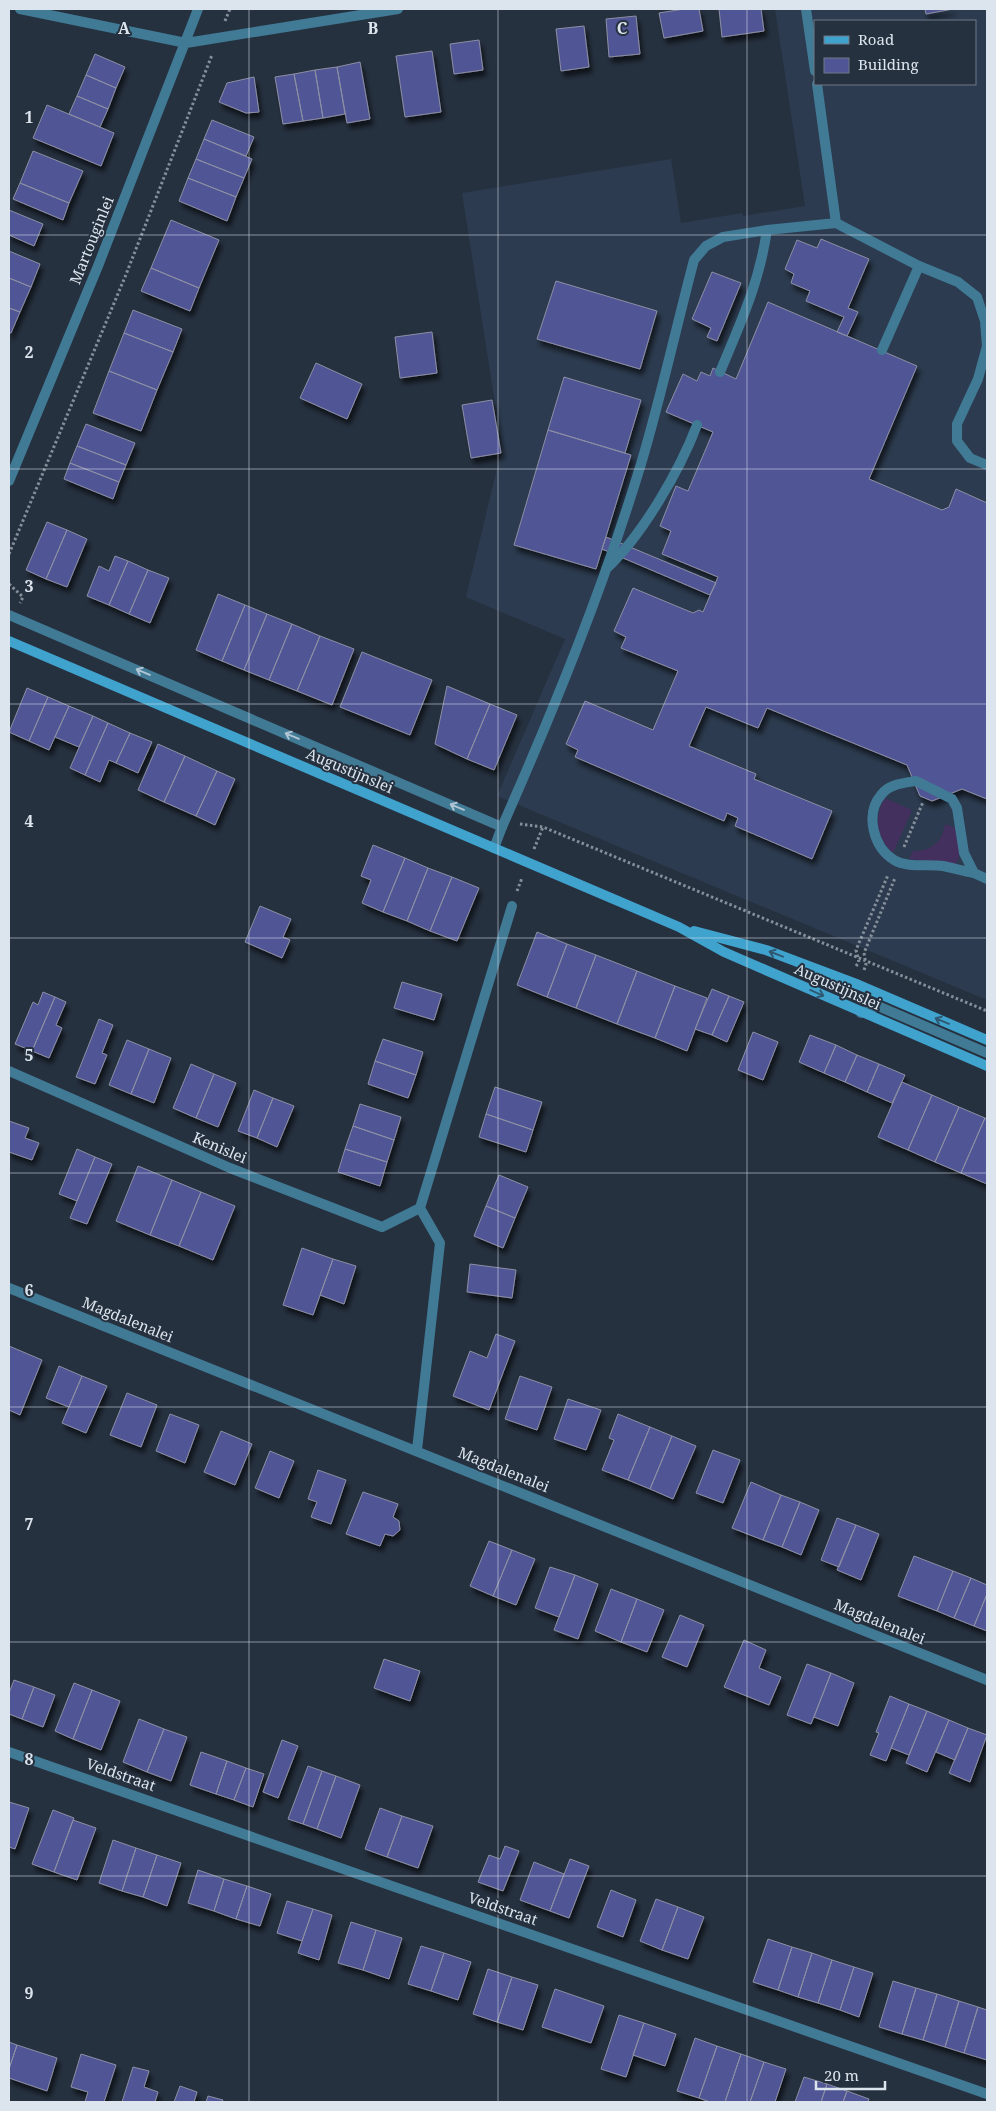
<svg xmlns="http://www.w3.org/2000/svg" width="996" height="2111" font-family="'Noto Serif',serif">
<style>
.built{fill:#2c3b4f;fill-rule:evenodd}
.green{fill:#44305e}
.building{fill:#505595;stroke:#8c8fa4;filter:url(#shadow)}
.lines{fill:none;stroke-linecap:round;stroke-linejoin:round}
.path{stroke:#858f9a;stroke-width:3;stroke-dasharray:2.5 2.5;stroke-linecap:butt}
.lane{stroke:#417a95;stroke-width:10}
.street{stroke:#417a95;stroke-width:10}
.secondary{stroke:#40a3ce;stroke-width:10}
.oneway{stroke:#aec4d3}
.oneway2{stroke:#2f5972}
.grid{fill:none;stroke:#dce4ed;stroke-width:1;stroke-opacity:0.55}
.labels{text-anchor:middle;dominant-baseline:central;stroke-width:4;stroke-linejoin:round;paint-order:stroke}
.street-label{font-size:15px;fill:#dce4ed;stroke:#263140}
.grid-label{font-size:16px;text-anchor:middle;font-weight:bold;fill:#dce4ed;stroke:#263140;stroke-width:4;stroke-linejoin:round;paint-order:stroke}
</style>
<defs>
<filter id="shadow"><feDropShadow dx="3" dy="5.5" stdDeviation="2.5" flood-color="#0009"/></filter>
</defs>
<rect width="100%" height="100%" fill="#263140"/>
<path class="built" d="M775 9H987V1000L497 796 565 639 466 597 502 448 462 193 671 159 681 223 742 213 743 216 805 206ZM815 21H975V84H815Z"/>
<path class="green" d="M885 798 912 810 893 853C877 838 873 818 885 798Z
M945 824 955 828C957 838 964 857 955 864L909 859 913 851C931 852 943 841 945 824Z"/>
<path class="building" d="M684 9H699L703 31 664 38 659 13Z
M719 9H761L764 31 722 37Z
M925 9H953L926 14Z
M636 16 640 54 609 57 606 19Z
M584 26 589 67 561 71 556 29Z
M479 40 483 70 454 74 450 44Z
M432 51 441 112 405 117 396 56Z
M95 54 125 67 116 88 86 75Z
M360 62 370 119 347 123 337 67Z
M337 67 345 114 323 118 315 70Z
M315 70 323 118 303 121 294 74Z
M294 74 303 121 283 124 275 77Z
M86 75 116 88 108 109 77 96Z
M254 77 259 112 246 113 219 102 227 83Z
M77 96 108 109 100 127 69 114Z
M47 105 114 133 101 166 33 138Z
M212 120 254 137 246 156 204 139Z
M204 139 252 159 244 178 196 159Z
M33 151 83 171 69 203 20 183Z
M196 159 244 178 236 197 188 178Z
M188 178 236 197 227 221 179 201Z
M20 183 69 203 63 220 13 199Z
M9 210 43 224 34 246 9 235Z
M171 220 219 240 199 288 151 268Z
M821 239 869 259 848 308 858 312 847 336 837 332 844 317 806 301 810 291 791 283 794 274 785 269 797 240 817 248Z
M9 251 40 264 31 287 9 278Z
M151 268 199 288 190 311 141 291Z
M712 272 741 283 717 341 707 337 711 328 692 319Z
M9 278 31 287 20 312 9 308Z
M556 281 657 311 640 369 537 339Z
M768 302 917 366 869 479 942 510 949 507 956 489 987 503V799L962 789 932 801 920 796 907 765 767 708 758 728 706 707 689 746 756 774 754 779 832 811 812 859 735 826 738 818 727 813 724 821 575 757 578 750 566 744 585 701 653 730 678 671 621 648 626 637 614 631 633 588 693 613 699 610 703 612 718 577 662 554 671 531 660 526 676 486 688 491 713 432 666 412 683 374 697 381 701 372 710 376 713 368 736 379Z
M9 308 20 312 11 333H9Z
M133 310 182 329 173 352 124 333Z
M432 332 437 373 400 378 395 337Z
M124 333 173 352 157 390 109 371Z
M316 363 362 384 347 419 300 398Z
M109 371 157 390 141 431 93 413Z
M564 377 641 400 625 453 548 430Z
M492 400 501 453 471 458 462 405Z
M86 424 135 443 126 465 77 446Z
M548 430 631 455 596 569 514 545Z
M77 446 126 465 119 482 70 463Z
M70 463 119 482 113 499 64 479Z
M47 522 67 530 46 579 26 570Z
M67 530 87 539 67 587 46 579Z
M606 537 716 583 710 595 602 549Z
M115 556 128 561 109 605 87 596 99 566 109 571Z
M128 561 148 570 129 614 109 605Z
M148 570 169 578 150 623 129 614Z
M218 594 245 605 222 661 196 650Z
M245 605 267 614 244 670 222 661Z
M267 614 292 624 269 680 244 670Z
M292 624 320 636 297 691 269 680Z
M320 636 354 649 332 705 297 691Z
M362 652 432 680 410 735 340 707Z
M447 686 490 704 467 759 435 744Z
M27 688 48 697 29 741 9 732Z
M48 697 69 706 49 750 29 741Z
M490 704 517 715 494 770 467 759Z
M69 706 93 716 79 747 55 737Z
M93 716 108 723 85 775 70 768Z
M108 723 130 733 116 763 109 760 100 782 85 775Z
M130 733 152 742 138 773 116 763Z
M158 744 185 756 164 802 138 790Z
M185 756 217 771 196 816 164 802Z
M217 771 235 779 215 825 196 816Z
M373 845 405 858 383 912 362 903 371 880 361 876Z
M405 858 428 868 407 921 383 912Z
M428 868 452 877 430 931 407 921Z
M452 877 479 888 457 941 430 931Z
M260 906 291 919 283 937 290 940 282 958 245 942Z
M537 932 567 944 547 997 517 985Z
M567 944 596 955 576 1008 547 997Z
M596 955 637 971 617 1024 576 1008Z
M637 971 675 986 655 1038 617 1024Z
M402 982 442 994 434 1020 394 1008Z
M675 986 707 998 687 1051 655 1038Z
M712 989 729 996 712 1035 695 1029Z
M43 992 55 997 32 1051 15 1044 33 1002 38 1005Z
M729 996 744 1002 727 1042 712 1035Z
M55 997 66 1002 56 1025 62 1028 49 1058 32 1051Z
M99 1019 113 1025 102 1053 107 1055 95 1084 76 1077Z
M753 1032 778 1042 763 1080 738 1070Z
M810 1035 836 1045 824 1073 799 1062Z
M383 1039 423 1052 416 1075 375 1061Z
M127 1040 149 1049 131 1094 109 1085Z
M836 1045 857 1055 845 1082 824 1073Z
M149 1049 171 1058 154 1103 131 1094Z
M857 1055 879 1064 867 1092 845 1082Z
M375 1061 416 1075 408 1098 368 1084Z
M191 1064 214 1074 196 1118 173 1108Z
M879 1064 905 1075 892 1103 867 1092Z
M214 1074 236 1083 218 1127 196 1118Z
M902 1082 932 1095 908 1150 878 1137Z
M495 1087 542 1102 533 1130 486 1114Z
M254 1090 273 1098 257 1138 238 1131Z
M932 1095 959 1107 935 1162 908 1150Z
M273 1098 294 1106 277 1147 257 1138Z
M360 1104 401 1117 394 1140 353 1126Z
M959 1107 985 1118 961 1173 935 1162Z
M486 1114 533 1130 526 1152 479 1137Z
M985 1118 987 1119V1184L961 1173Z
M9 1121 29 1128 25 1138 39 1143 32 1160 9 1152Z
M353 1126 394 1140 387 1162 345 1149Z
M77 1149 95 1157 77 1201 59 1194Z
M345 1149 387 1162 380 1186 338 1172Z
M95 1157 112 1164 87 1224 70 1218Z
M138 1166 172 1180 150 1235 116 1221Z
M499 1175 528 1187 515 1218 486 1206Z
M172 1180 201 1192 179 1246 150 1235Z
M201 1192 235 1206 213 1260 179 1246Z
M486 1206 515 1218 503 1248 474 1236Z
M302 1248 333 1259 313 1315 283 1305Z
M333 1259 356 1266 344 1304 320 1295Z
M470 1264 516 1270 512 1298 467 1292Z
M496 1334 515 1341 489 1410 453 1396 470 1351 487 1358Z
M9 1346 42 1360 20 1415 9 1410Z
M59 1366 82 1376 69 1407 46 1398Z
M82 1376 107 1386 86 1433 62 1423Z
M520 1376 552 1387 537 1430 505 1419Z
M127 1393 157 1405 141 1447 110 1435Z
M568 1399 601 1410 586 1450 554 1439Z
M170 1414 199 1425 185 1463 156 1451Z
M618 1414 650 1427 628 1480 602 1470 614 1440 609 1438Z
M650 1427 672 1436 650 1489 628 1480Z
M221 1431 252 1444 235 1485 204 1472Z
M672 1436 696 1446 673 1499 650 1489Z
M713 1450 740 1460 723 1503 696 1493Z
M270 1451 294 1461 279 1498 255 1488Z
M318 1470 346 1480 331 1524 311 1517 317 1502 308 1499Z
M751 1482 781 1495 763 1540 732 1528Z
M363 1492 398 1504 393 1517 399 1521 400 1530 393 1536 385 1534 380 1546 346 1534Z
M781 1495 800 1502 782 1547 763 1540Z
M800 1502 819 1510 801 1555 782 1547Z
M837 1518 856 1525 839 1567 821 1560Z
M856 1525 879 1534 861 1580 837 1570Z
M489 1541 512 1550 493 1596 470 1586Z
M512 1550 535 1559 516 1605 493 1596Z
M914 1556 953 1571 937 1611 898 1596Z
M550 1567 575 1575 559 1617 535 1608Z
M953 1571 971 1578 954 1618 937 1611Z
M575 1575 598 1584 578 1639 554 1630Z
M971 1578 987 1585V1594L974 1626 954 1618Z
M611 1589 637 1599 621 1642 595 1631Z
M987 1594V1631L974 1626Z
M637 1599 664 1610 647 1652 621 1642Z
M680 1615 704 1625 687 1667 662 1657Z
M744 1640 766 1650 759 1668 781 1677 769 1705 724 1687Z
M384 1659 420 1671 410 1701 374 1688Z
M807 1664 831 1673 811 1724 787 1715Z
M831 1673 854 1683 838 1726 814 1717Z
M14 1680 34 1687 22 1719 9 1714V1693Z
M74 1683 92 1690 73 1739 55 1731Z
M34 1687 55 1695 43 1727 22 1719Z
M92 1690 120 1701 101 1750 73 1739Z
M890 1696 909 1704 886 1761 870 1755 879 1733 876 1732Z
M909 1704 927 1711 909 1755 891 1748Z
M927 1711 949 1720 927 1772 906 1763Z
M139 1719 164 1729 147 1772 123 1762Z
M949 1720 968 1728 955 1760 936 1752Z
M968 1728 987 1735 970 1782 949 1773Z
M164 1729 187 1737 171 1781 147 1772Z
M282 1740 298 1746 278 1798 263 1792Z
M201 1752 227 1761 216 1794 190 1785Z
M227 1761 246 1768 234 1800 216 1794Z
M308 1766 322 1771 303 1824 288 1819Z
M246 1768 264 1774 253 1807 234 1800Z
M322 1771 336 1776 317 1829 303 1824Z
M336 1776 360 1785 341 1838 317 1829Z
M9 1802 29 1808 15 1849 9 1847Z
M380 1808 402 1816 387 1857 365 1849Z
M53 1810 74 1818 54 1872 32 1864Z
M402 1816 433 1826 418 1868 387 1857Z
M73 1820 96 1828 77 1880 54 1872Z
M113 1840 136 1848 122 1891 99 1883Z
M505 1846 519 1851 503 1891 478 1882 489 1855 500 1859Z
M136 1848 157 1855 143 1897 122 1891Z
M157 1855 181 1863 167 1906 143 1897Z
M570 1859 589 1866 569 1918 550 1911Z
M534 1862 564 1874 550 1911 520 1900Z
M198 1870 224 1879 214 1911 188 1903Z
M224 1879 247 1886 236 1919 214 1911Z
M247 1886 271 1894 260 1926 236 1919Z
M611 1890 636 1900 623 1937 597 1927Z
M656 1899 678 1907 662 1950 640 1941Z
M287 1901 313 1909 302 1941 277 1933Z
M678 1907 704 1917 688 1959 662 1950Z
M313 1909 332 1915 319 1960 298 1953Z
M351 1922 376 1930 363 1970 338 1963Z
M376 1930 402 1938 389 1979 363 1970Z
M768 1939 792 1947 778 1990 753 1982Z
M421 1946 444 1953 431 1991 408 1984Z
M792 1947 812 1953 798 1997 778 1990Z
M444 1953 471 1962 458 2000 431 1991Z
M812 1953 832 1960 818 2003 798 1997Z
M832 1960 854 1967 840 2010 818 2003Z
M854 1967 873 1973 859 2017 840 2010Z
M488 1969 512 1977 497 2022 473 2014Z
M512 1977 538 1985 523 2030 497 2022Z
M893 1981 916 1988 902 2034 879 2027Z
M916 1988 937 1994 923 2040 902 2034Z
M555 1989 604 2006 591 2043 542 2027Z
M937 1994 959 2001 945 2047 923 2040Z
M959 2001 978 2007 964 2053 945 2047Z
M978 2007 987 2010V2060L964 2053Z
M619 2015 644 2023 626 2077 601 2069Z
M644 2023 676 2034 665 2066 633 2055Z
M695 2038 717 2046 699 2098 677 2091Z
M9 2042 17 2045 9 2069Z
M17 2045 57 2058 47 2091 9 2078V2069Z
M717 2046 741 2054 725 2102H710L699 2098Z
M81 2054 116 2065 104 2102H85L88 2092 71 2087Z
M741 2054 764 2062 750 2102H725Z
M764 2062 786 2069 775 2102H750Z
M133 2067 149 2071 144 2087 158 2092 155 2102H122Z
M804 2077 827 2084 821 2102H795Z
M827 2084 847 2091 843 2102H821Z
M180 2086 197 2092 194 2102H174Z
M847 2091 869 2099 868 2102H843Z
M208 2096 223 2100 222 2102H206Z"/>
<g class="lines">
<path class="path" d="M225 21 230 9
M9 554 125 277 212 55
M9 584 23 597 20 603
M520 824 543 827 987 1011
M904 847 923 802
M534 849 543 827
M517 891 522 878
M856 966 859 962 856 950 888 875
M864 970 866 965 864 953 895 878"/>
<path class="lane" d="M806 9 815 71
M817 84 836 223
M882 350 919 266
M720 372C741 322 759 284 767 230
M606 569C642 536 680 470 697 425
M916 781 952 799 957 808 964 853 974 873C963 871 953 868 943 866 928 864 907 868 894 860 873 847 865 814 881 795 889 784 904 783 916 781Z
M502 827C554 709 603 589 641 464 661 397 676 328 694 260L706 246 723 237 767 230 836 223 919 266 958 282 977 297 985 321 987 346 978 379 957 424V441L970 458 987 465
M974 873 987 879
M861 1013 878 1006 987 1053"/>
<path class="street" d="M20 9 186 43 398 9
M9 481 98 266 198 9
M9 615 502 827 494 848
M9 1071 230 1168 382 1227 420 1208
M9 1288 987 1680
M417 1450 440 1243 420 1208 512 906
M9 1752 987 2094"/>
<path class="secondary" d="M9 641 679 927 724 952 987 1066
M694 931 766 950 859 985 987 1040"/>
</g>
<defs><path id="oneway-shaft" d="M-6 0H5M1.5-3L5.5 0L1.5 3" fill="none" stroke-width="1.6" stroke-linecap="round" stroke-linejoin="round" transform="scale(1.25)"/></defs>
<g class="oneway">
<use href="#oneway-shaft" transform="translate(143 672) rotate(-157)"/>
<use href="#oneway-shaft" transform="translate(292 736) rotate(-157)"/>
<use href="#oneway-shaft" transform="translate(457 807) rotate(-157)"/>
</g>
<g class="oneway2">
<use href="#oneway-shaft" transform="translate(776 954) rotate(-159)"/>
<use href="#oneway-shaft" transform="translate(817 993) rotate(24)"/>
<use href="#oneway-shaft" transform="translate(942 1021) rotate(-157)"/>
</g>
<path class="grid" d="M249 9V2102M498 9V2102M747 9V2102M9 235H987M9 469H987M9 704H987M9 938H987M9 1173H987M9 1407H987M9 1642H987M9 1876H987"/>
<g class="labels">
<g class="street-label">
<text transform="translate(91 240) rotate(-68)">Martouginlei</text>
<text transform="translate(350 770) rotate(23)">Augustijnslei</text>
<text transform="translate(838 986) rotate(24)">Augustijnslei</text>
<text transform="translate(220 1147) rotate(23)">Kenislei</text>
<text transform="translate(128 1319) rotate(22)">Magdalenalei</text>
<text transform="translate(504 1469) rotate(22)">Magdalenalei</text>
<text transform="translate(880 1621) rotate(22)">Magdalenalei</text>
<text transform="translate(121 1774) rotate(19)">Veldstraat</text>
<text transform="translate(503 1908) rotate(19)">Veldstraat</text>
</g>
</g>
<g class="grid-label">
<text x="124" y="34">A</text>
<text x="373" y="34">B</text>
<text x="622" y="34">C</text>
<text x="29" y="123">1</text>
<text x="29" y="358">2</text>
<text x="29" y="592">3</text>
<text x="29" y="827">4</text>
<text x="29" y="1061">5</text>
<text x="29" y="1296">6</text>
<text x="29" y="1530">7</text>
<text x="29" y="1765">8</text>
<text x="29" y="1999">9</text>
</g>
<rect width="996" height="2111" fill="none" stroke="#dce4ed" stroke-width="20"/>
<rect x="814" y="20" width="162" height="65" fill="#263140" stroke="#6f7985"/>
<rect x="824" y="36" width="25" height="8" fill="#40a3ce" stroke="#6f7985"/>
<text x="858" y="45" font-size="15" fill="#dce4ed">Road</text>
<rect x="824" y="58" width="25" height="15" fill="#505595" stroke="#6f7985"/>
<text x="858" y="70" font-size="15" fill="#dce4ed">Building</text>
<path d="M816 2081v8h69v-8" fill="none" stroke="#dce4ed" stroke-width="2.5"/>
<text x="824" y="2081" font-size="15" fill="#dce4ed" stroke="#263140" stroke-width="4" paint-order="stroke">20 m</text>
</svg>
